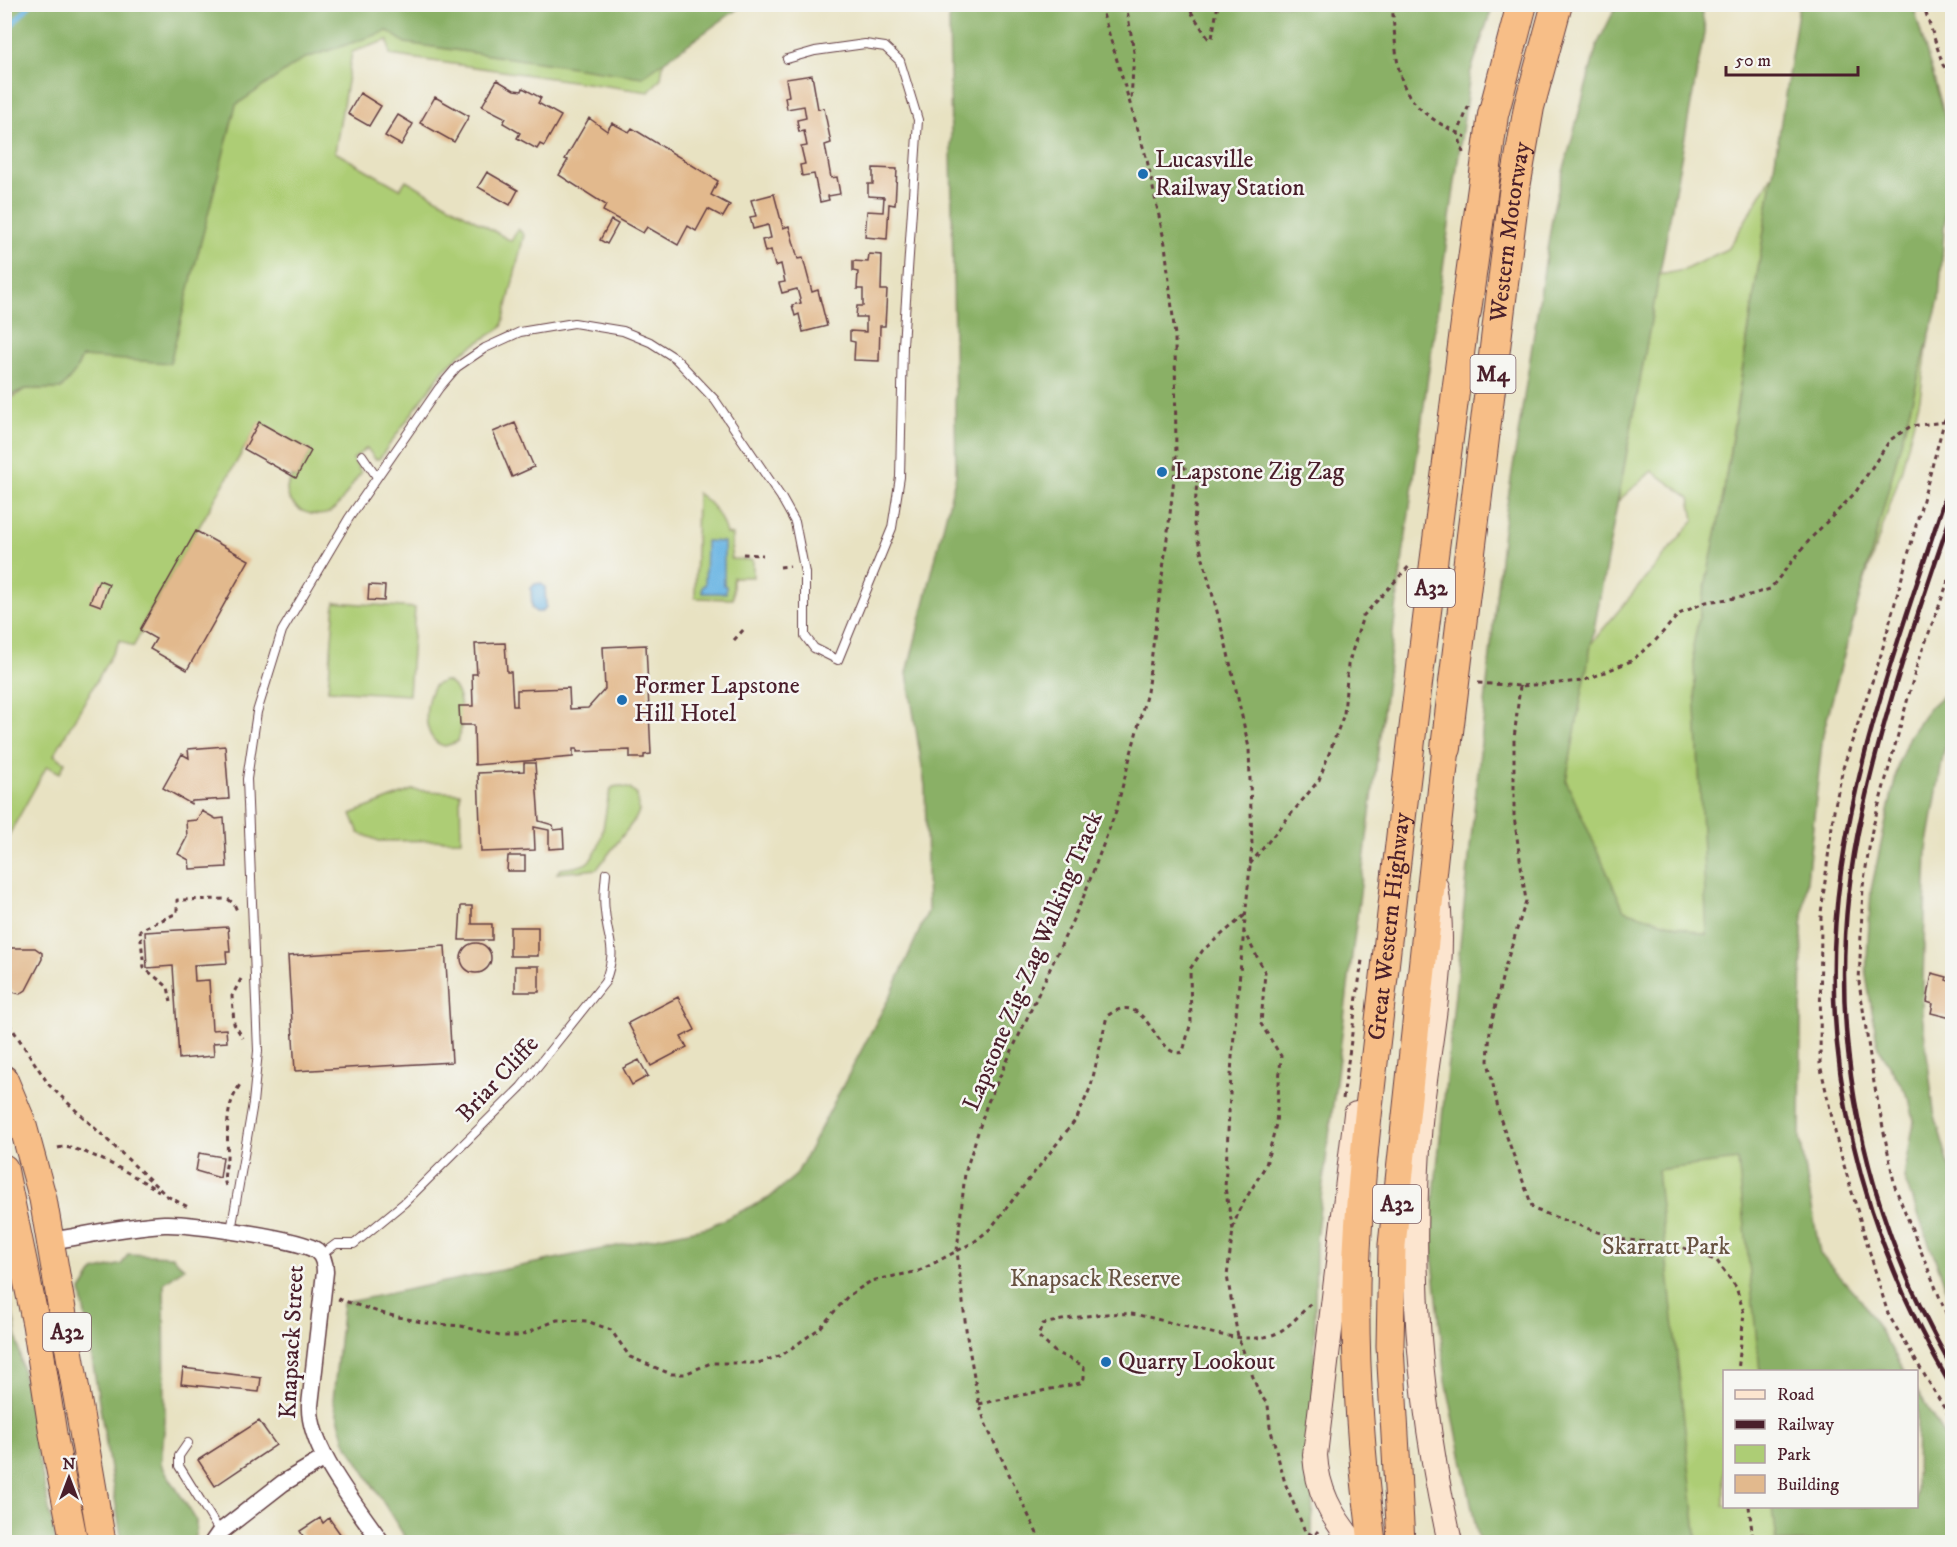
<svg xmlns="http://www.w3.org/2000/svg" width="1957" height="1547" font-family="'IM FELL DW Pica',serif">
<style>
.green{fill:#adcd75;stroke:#7c7650;stroke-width:1.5}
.forest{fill:#8ab066;stroke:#6a6848;stroke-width:1.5}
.water{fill:#6bb5e3;stroke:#5a6a87;stroke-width:1.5}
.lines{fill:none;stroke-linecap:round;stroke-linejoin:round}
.stream{stroke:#6bb5e3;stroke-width:5}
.building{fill:#e2b98d}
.service-casing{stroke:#623c42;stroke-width:10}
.minor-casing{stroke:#623c42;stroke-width:19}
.secondary-casing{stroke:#623c42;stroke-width:26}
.trunk-casing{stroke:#623c42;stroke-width:29}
.motorway-casing{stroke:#623c42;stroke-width:32}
.path{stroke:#623c42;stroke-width:3;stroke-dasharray:4.5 4.5;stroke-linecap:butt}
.service{stroke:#fff;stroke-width:8}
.minor{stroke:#fff;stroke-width:16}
.secondary{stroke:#fce5cf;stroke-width:24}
.trunk{stroke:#f7be87;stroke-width:27}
.motorway{stroke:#f7be87;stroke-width:30}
.rail{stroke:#4a1f2b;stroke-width:4.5}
.poi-dot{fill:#1f6fb2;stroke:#f6f6f2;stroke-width:2}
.labels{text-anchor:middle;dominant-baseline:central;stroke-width:5;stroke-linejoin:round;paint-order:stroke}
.shield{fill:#f6f6f2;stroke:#7e6067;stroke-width:1.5}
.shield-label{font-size:22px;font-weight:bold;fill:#4a1f2b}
.poi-label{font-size:24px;fill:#4a1f2b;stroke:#f6f6f2;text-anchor:start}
.street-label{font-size:24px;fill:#4a1f2b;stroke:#f6f6f2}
.park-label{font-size:24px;fill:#685341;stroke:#f6f6f2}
</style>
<rect width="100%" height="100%" fill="#f6f6f2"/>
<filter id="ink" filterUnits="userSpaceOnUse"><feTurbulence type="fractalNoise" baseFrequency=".0167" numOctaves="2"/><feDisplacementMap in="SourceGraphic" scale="12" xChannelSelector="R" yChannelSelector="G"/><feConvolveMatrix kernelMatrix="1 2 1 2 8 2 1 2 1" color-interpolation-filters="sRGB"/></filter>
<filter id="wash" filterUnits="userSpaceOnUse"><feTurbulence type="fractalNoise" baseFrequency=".008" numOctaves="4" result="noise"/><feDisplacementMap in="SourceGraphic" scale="24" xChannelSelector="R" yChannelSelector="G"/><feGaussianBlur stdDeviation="1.35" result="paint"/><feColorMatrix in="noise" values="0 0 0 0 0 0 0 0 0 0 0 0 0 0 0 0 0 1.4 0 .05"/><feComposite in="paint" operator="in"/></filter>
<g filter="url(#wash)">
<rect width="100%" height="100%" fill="#e8e2c2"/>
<path class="green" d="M5 5H672L661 78 649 92 390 55 388 40 352 52 335 152 400 189 406 180 511 241 518 229 524 235 502 327 463 352 444 369 379 459H375L367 448 353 459 361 473C351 483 345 501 333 510 318 522 287 510 287 489 287 485 291 480 292 476L296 478 311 451 259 423 140 629 142 631 133 647 120 640 54 755 65 762 60 773 47 766 5 842V403L25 389H61Z
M1773 174 1725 481 1934 298 1920 398 1901 472 1828 690 1778 866 1807 1244 1877 1371 1724 1372V1506H1916L1952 1542H1493L1559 682 1694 520 1690 498 1652 471 1618 501 1659 275 1684 270 1729 248Z
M697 493C712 503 722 517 726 534L732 535 731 559 753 560V577H733V599L695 598Z
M335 602 415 608 409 695 328 690Z
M444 681C464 683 465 729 457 742L445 746C421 742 423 700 435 685Z
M619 786 630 789 637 795 639 811 636 818 597 869 557 873 560 869C568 867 581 868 588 862 608 845 603 797 613 787Z
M412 790 460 793 461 840 379 841 359 833 351 814Z"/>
<path class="forest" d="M4 5 5 4 743 5 642 77 405 43 388 31 303 59 236 105 170 363 82 357 75 372 61 389H25L5 398Z
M936 5H1493L1470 74 1400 578 1316 1239 1312 1542H408L345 1441 333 1400 343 1303 708 1227 769 1198 796 1175 892 992 928 911 925 786 907 673 956 475 949 13Z
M1617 5H1700L1705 28 1566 781 1624 910 1707 935 1693 646 1721 509 1799 5H1913L1951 138 1939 300 1823 734 1802 926 1800 1138 1820 1254 1861 1300 1905 1371H1760L1738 1160 1657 1170 1697 1542H1479L1446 1381 1430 1234 1503 530 1554 206 1597 45Z
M1952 687V704L1927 849 1922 1013 1934 1112 1952 1175V1303L1904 1178 1914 1121 1909 1098 1878 1047 1866 975 1871 890 1899 761 1909 736 1930 707Z
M128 1254 172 1256 184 1268 164 1283 165 1421 161 1464 196 1520V1534L192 1542H122L81 1291 94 1271 122 1264Z
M4 1263 34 1436 56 1542H5Z
M1917 1391 1951 1447 1952 1542H1777L1773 1507 1916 1506Z"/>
<path class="water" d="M706 541 724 542V585L726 586V593H702V586L705 585Z
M541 583 545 587 546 607 542 612H536L532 608 531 588 535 584Z"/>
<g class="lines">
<path class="stream" d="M4 33 31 4"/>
</g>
<g id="blocks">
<path class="building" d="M812 75 818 109 824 108 831 143 825 145 831 178 837 177 840 194 828 196 829 200 820 202 814 174 802 176 800 165 805 164 801 147 807 146 804 131 799 132 797 120 806 118 804 106 787 109 785 97 789 96 786 79Z
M497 80 514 90 522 91 523 88 541 98 538 103 561 116 544 146 540 144 537 149 517 138 520 133 503 123 506 118 482 106Z
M360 93 381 106 369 126 348 114Z
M435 97 469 116 454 142 420 123Z
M398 115 413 124 401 145 385 136Z
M589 118 607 131 612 123 629 132 632 128 718 181 711 195 730 205 723 217 708 209 696 231 688 226 678 245 647 227 643 233 603 211 606 205 559 175 568 160 565 159Z
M873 168 897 169 895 205 889 204 887 239 865 237 867 211 883 212 884 197 868 196V184H873Z
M487 172 518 190 510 205 478 187Z
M774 194 783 228 789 226 798 259 803 258 812 292 818 290 827 326 803 332 799 314 795 316 792 305 801 303 797 289 782 293 779 283 785 282 781 264 775 266 771 250 765 252 762 240 771 238 768 225 753 229 750 217 756 216 751 200Z
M611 220 618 224 607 244 600 240Z
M869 254 882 255 881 290H887L885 326H880L879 361 854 360 855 342 850 341V331L866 332V317H856L857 306H863V289H857L858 272 853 271V261L868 262Z
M259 422 311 451 296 478 244 449Z
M515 423 534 467 512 477 493 432Z
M196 531 249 560 187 670 150 649 156 639 140 630Z
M99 580 109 584 101 606 90 602Z
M369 585 385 586 384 601 368 600Z
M505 643 507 672H511L513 706H517V690L569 688 570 709 588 708 605 689 603 647 646 645 651 754 644 755V758H630V750L577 752V749H573V757L475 765 474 725H460L459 706H473L472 674H477L475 644Z
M225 746 229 799 192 801 191 804 163 788 182 754 189 758 188 749Z
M524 763H535L539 821 553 825 554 830 563 829 564 848 549 849V830L534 827 535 850 481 852 478 773 524 771Z
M202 811 216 819 224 818 227 867 190 869 189 860 178 854 187 837 186 821 197 820Z
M508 856H525V871H507Z
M461 906H472V924H492V940H459Z
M228 927 230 952H226L227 963 194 965 195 981 209 980 212 1030 226 1029 227 1042 213 1043 214 1056 179 1059 173 966 147 968 145 932Z
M510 927H538V956H510Z
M461 958a15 15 0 1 1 30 0a15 15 0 1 1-30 0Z
M445 946 452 1062 295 1071 288 956Z
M4 948H35L42 953V959L26 990 20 994 13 992 4 985Z
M515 966H539V992H515Z
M1932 973 1947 977 1946 980 1952 982 1951 1018 1931 1013 1933 1004 1927 1002Z
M678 997 695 1030 681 1037 687 1047 651 1066 628 1023Z
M639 1060 648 1076 632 1085 623 1068Z
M199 1153 223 1157 220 1178 196 1171Z
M183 1368 261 1378 259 1392 181 1384Z
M259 1421 276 1445 215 1486 198 1460Z
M320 1518 323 1523 329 1518 346 1542H299L297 1540 303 1536 300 1531Z"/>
</g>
</g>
<g filter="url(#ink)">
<use href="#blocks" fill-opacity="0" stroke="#623c42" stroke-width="1.5"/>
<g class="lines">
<defs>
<path id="service" d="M362 455 377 477
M231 1231 253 1103 258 1051 247 779 257 712 282 631 349 518 439 388 457 367 485 348 520 332 574 323 623 331 650 342 675 358 715 400 781 497 795 522 805 573V636L814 648 838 660 892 528 900 477 903 345 918 120 900 61 885 47 865 44 815 51 787 59
M321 1255 336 1244H354L404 1203 521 1087 605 982C618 946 608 945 605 911 603 899 605 885 606 873
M188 1443 179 1456V1466L220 1532"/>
<path id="minor" d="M50 1241C88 1235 126 1226 164 1224 188 1223 301 1239 317 1251 324 1257 325 1264 325 1272L310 1405C308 1449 357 1506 381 1542
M213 1542 220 1532 283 1483 325 1458"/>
<path id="secondary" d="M1436 887C1449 964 1427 1045 1420 1122 1408 1265 1418 1403 1450 1542
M1353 1542C1331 1516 1317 1490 1315 1455L1356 1114"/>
<g id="trunk">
<path d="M4 1079 22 1122 43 1199 102 1542"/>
<path d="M4 1168 36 1324 53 1434 74 1542"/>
<path id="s1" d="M1372 1542C1360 1447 1353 1347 1357 1251 1362 1147 1377 1044 1388 941 1411 731 1439 521 1466 311"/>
<path d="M1401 1542 1390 1346 1392 1245 1446 748"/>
</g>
<g id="motorway">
<path d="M1466 311 1493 115 1522 4"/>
<path id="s2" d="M1446 748 1514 193 1529 107 1557 4"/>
</g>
</defs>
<use href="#service" class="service-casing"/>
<use href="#minor" class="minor-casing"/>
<use href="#secondary" class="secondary-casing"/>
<use href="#trunk" class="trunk-casing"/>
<use href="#motorway" class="motorway-casing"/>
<path class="path" d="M1126 4 1134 52 1131 100
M1186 4 1208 38H1212L1218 4
M1392 4C1399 78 1392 103 1466 137
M1923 4 1943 65 1952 77
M1463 153 1458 133 1469 105
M4 285 8 291 4 308
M1952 393 1880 658 1843 768 1834 810 1821 913 1820 1064 1838 1145 1888 1314 1952 1421
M1176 460 1197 479 1194 525 1227 649 1249 748 1252 845 1232 1057 1225 1188 1233 1230 1227 1276 1238 1337 1259 1393 1268 1405 1270 1427 1285 1483 1305 1531 1314 1536 1318 1531
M743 554 763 555
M780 567 790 566
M1952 571 1917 665 1872 830 1863 886 1859 982 1874 1083 1895 1187 1952 1328
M734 640 745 628
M1478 683 1520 686 1583 681 1631 661 1655 641 1679 614 1706 602 1743 597 1770 589 1811 538 1855 493 1890 440 1911 426 1944 422
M1520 686 1514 739V816L1526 901 1504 970 1490 1030 1488 1061 1500 1118 1533 1209 1617 1239 1676 1245 1717 1261 1736 1287 1744 1313 1738 1372
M649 692 676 691
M1250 864 1319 780 1344 714 1348 665 1363 616 1411 564
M241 979 232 996 234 1024 243 1038
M171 1002 168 987 144 968 140 930 177 913V900L228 899 234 904 238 913
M4 1016 49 1085 167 1196
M1343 1099 1362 960
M58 1148C79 1142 139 1179 159 1191
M226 1186C222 1176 227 1167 227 1157 229 1125 223 1111 241 1083
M167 1196 188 1207
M1233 1228 1239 1210 1266 1165 1276 1124 1281 1056 1261 1024 1265 972 1244 932
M338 1299 385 1314 426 1323 461 1326 500 1336H520L557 1320 587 1321 611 1330 630 1357 671 1374H685L711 1363H758L782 1355 820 1328 848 1296 871 1281 919 1271 974 1242 990 1229 1077 1118 1091 1086 1107 1016C1149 985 1154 1061 1183 1052L1191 1022 1190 969 1203 950 1245 915
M979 1404 1080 1383 1084 1378V1366L1055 1352 1038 1336 1043 1324C1070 1318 1102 1312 1130 1314 1167 1317 1249 1354 1282 1330 1293 1323 1303 1311 1312 1302
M1749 1506 1753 1540
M1041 1542 986 1425 979 1404 967 1337 957 1251 965 1173 987 1104 1083 898 1116 811 1147 692 1169 523 1176 460 1175 336 1165 244 1147 160 1100 4"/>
<use href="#service" class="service"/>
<use href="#minor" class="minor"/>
<use href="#secondary" class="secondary"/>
<use href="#trunk" class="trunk"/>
<use href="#motorway" class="motorway"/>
<path class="rail" d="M1952 476C1911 606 1860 736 1841 871 1815 1054 1860 1231 1952 1388
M1952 513C1918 612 1884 711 1862 813 1819 1006 1855 1197 1952 1368"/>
</g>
</g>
<g class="poi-dot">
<circle cx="1143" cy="174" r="6"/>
<circle cx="1162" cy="472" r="6"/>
<circle cx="622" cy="700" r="6"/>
<circle cx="1106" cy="1362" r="6"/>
</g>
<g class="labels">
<g class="shield">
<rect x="1470.5" y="355" width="45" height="38" rx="4.5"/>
<rect x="1407" y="569" width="48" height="38" rx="4.5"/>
<rect x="1373" y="1185" width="48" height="38" rx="4.5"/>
<rect x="43" y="1313" width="48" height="38" rx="4.5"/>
</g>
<g class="shield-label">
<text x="1493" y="374">M4</text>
<text x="1431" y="588">A32</text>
<text x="1397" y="1204">A32</text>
<text x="67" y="1332">A32</text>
</g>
<g class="poi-label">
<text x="1155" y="160">Lucasville<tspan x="1155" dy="28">Railway Station</tspan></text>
<text x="1174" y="472">Lapstone Zig Zag</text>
<text x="634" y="686">Former Lapstone<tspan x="634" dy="28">Hill Hotel</tspan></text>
<text x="1118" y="1362">Quarry Lookout</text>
</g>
<g class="street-label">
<text stroke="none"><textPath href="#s2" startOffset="520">Western Motorway</textPath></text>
<text stroke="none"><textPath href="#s1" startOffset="618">Great Western Highway</textPath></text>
<text transform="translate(1033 961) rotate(-67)">Lapstone Zig-Zag Walking Track</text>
<text transform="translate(498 1079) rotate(-47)">Briar Cliffe</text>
<text transform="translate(292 1342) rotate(-87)">Knapsack Street</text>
</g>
<g class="park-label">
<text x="1666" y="1247">Skarratt Park</text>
<text x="1095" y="1279">Knapsack Reserve</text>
</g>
</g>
<rect width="1957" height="1547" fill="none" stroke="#f6f6f2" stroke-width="24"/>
<rect x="1723" y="1370" width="195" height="138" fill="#f6f6f2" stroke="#b1a0a2" stroke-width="1.5"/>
<rect x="1735" y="1390" width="30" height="9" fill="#fce5cf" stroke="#b1a0a2" stroke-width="1.5"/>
<text x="1777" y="1400" font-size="18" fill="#4a1f2b">Road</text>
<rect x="1735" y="1420" width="30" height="9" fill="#4a1f2b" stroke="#b1a0a2" stroke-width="1.5"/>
<text x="1777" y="1430" font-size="18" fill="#4a1f2b">Railway</text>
<rect x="1735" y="1445" width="30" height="18" fill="#adcd75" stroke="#b1a0a2" stroke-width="1.5"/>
<text x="1777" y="1460" font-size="18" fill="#4a1f2b">Park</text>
<rect x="1735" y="1475" width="30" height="18" fill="#e2b98d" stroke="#b1a0a2" stroke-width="1.5"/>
<text x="1777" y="1490" font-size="18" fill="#4a1f2b">Building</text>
<g transform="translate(69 1478)" stroke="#f6f6f2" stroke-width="4.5" paint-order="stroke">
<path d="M0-4.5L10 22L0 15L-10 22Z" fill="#4a1f2b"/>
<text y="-9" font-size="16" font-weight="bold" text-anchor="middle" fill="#4a1f2b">N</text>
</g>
<path d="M1726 66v9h132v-9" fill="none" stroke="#4a1f2b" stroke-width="3"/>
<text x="1735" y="66" font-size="18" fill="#4a1f2b" stroke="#f6f6f2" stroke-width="4.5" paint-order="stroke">50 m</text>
</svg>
